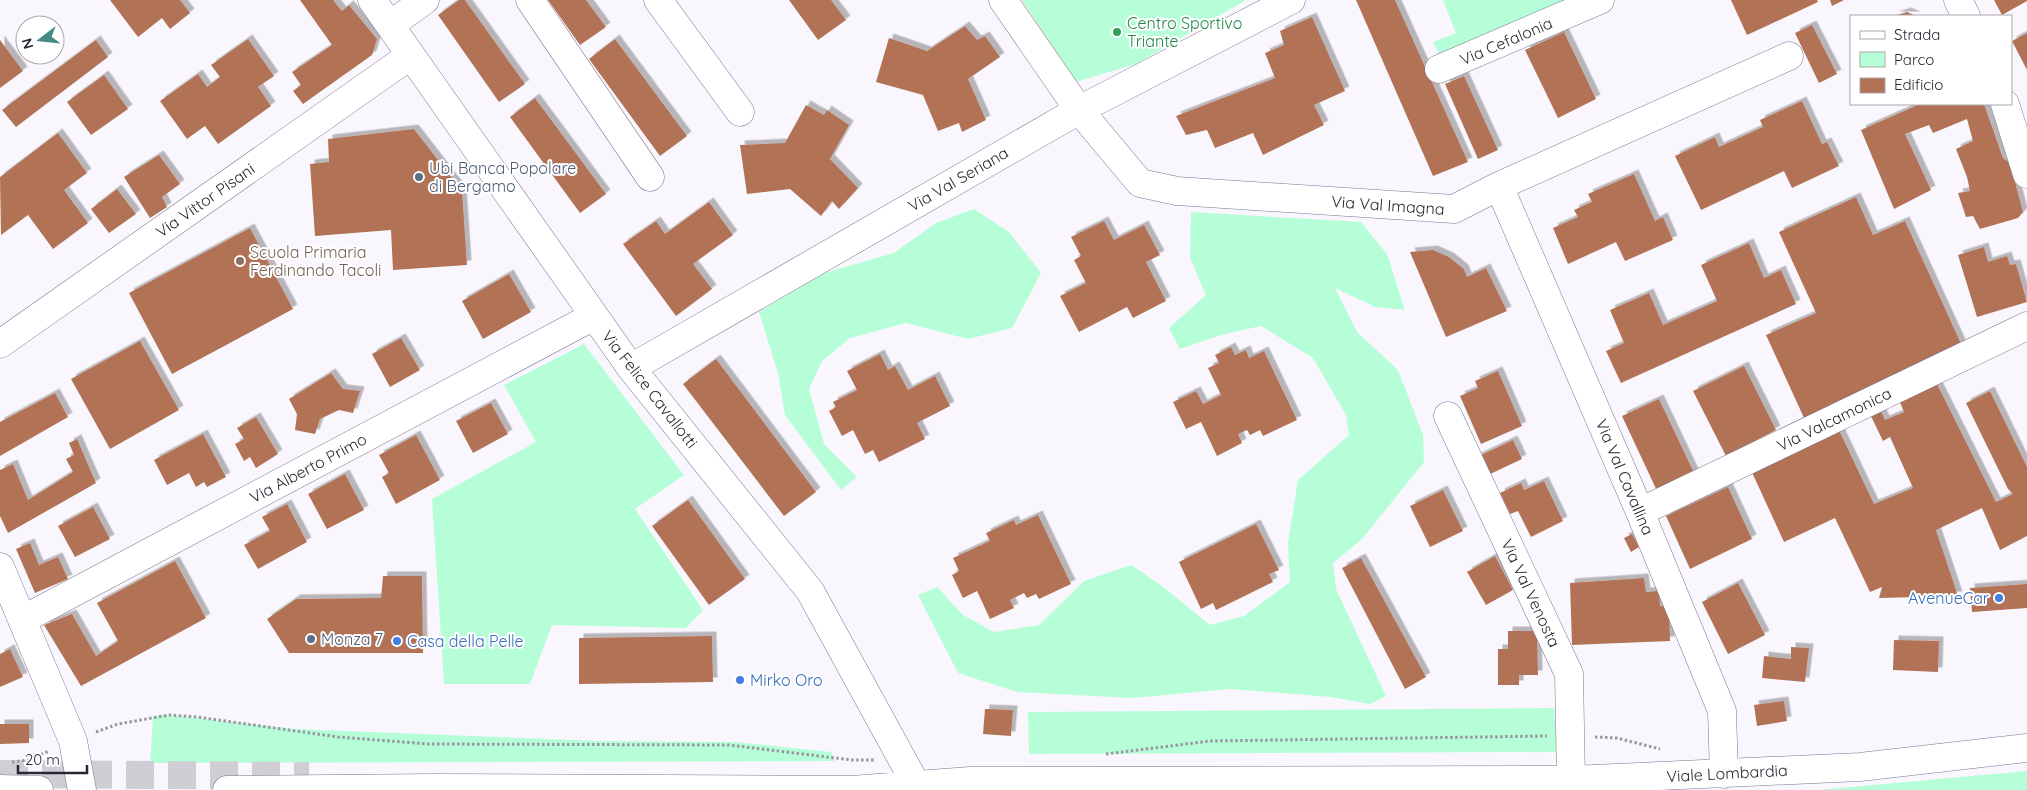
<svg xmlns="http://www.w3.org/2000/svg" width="2027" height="790" font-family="Quicksand,sans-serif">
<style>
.green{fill:#b5fed7}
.building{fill:#b27255;filter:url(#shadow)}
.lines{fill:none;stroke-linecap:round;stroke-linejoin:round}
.highway-tunnel{stroke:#d0cdd4;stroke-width:28;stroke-dasharray:28 14;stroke-linecap:butt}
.minor-casing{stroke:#7d748f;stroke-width:29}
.path{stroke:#99969f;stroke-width:3;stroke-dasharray:2.5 2.5;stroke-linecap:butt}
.minor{stroke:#fff;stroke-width:28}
.leisure-dot{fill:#2e9e5b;stroke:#fff;stroke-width:2}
.service-dot{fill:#5c6f8a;stroke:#fff;stroke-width:2}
.education-dot{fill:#8d6e63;stroke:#fff;stroke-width:2}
.shop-dot{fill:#3f7fe0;stroke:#fff;stroke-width:2}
.labels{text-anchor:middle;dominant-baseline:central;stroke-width:4;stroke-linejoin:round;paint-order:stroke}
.leisure-label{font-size:16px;fill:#27864d;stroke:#fff;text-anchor:start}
.street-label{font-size:16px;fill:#2a2632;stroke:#fff}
.service-label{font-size:16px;fill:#4e5e75;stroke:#fff;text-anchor:start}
.education-label{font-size:16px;fill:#785e54;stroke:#fff;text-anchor:start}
.shop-label{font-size:16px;fill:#366cbe;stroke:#fff;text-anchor:start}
</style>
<defs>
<filter id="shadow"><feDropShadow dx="4.5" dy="-4.5" stdDeviation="0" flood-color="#0004"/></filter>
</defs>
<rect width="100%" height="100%" fill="#f9f7fd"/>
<path class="green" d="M1022 0H1246L1136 64 1076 82Z
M1443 0H1571L1441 58 1433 42 1456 33Z
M974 209 1009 232 1041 273 1012 328 968 339 906 323 850 338 822 361 809 389 824 444 857 477 841 490 785 415 778 373 759 312 821 274 894 253 936 223Z
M1191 212 1361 222 1387 254 1405 310 1375 307 1335 288 1357 332 1398 370 1423 435 1424 462 1362 539 1333 563 1336 589 1386 696 1370 704 1331 697 1231 689 1132 698 1017 692 958 673 918 595 937 587 963 615 994 632 1039 625 1084 581 1131 565 1162 586 1210 625 1244 616 1290 582 1288 543 1298 480 1349 435 1346 415 1313 358 1261 326 1221 335 1180 349 1169 328 1206 295 1190 258Z
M584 344 684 475 635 509 703 610 686 628 552 625 530 684H444L432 499 536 442 504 385Z
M1554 708 1557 752 1029 754 1028 712Z
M167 715 295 729 599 741 735 742 831 752 835 761 150 763 153 716Z
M2027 771V790H1818Z"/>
<path class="building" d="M110 0H180L190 13 170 29 162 18 138 37Z
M300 0H333L342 11 349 5 377 39 372 55 303 104 293 91 301 85 292 72 332 45Z
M459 0H465L525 84 499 102 438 15Z
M548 0H586L606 27 580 45Z
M789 0H831L846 20 818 40Z
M1356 0H1395L1468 162 1433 176Z
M1731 0H1817L1818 2 1747 35Z
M1830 0H1844L1832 6Z
M1994 0H2027V1L2002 15Z
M1907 12 1916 16H1894Z
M1312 17 1345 91 1314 105 1324 125 1263 155 1253 133 1215 148 1207 130 1186 135 1176 116 1275 78 1265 53 1284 45 1280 31Z
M1812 25 1837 74 1819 83 1795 33Z
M965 26 977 40 985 36 1000 57 968 79 986 120 962 132 959 123 938 131 923 95 876 82 889 38 927 51Z
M1564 32 1596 99 1558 118 1525 50Z
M2027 33V70L2012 41Z
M248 39 274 76 258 87 271 106 218 144 205 126 187 139 160 101 198 74 207 87 220 77 211 65Z
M615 39 687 136 660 156 589 59Z
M0 40 23 71 0 88Z
M96 40 108 57 16 127 2 110Z
M104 75 128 109 91 135 67 102Z
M1464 76 1498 150 1478 159 1445 84Z
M535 98 606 194 580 213 510 117Z
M1802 101 1822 144 1827 142 1839 166 1792 188 1784 171 1701 210 1675 156 1715 137 1719 147 1763 127 1760 120Z
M1920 104H1984L2003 158 2010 163 2023 212 2018 218 1980 229 1973 216 1966 217 1958 193 1970 191 1967 177 1956 149 1973 141 1967 119 1933 133 1929 125 1905 134 1931 190 1894 209 1861 130Z
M806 105 824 115 827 110 849 125 830 159 858 188 839 209 832 201 821 216 790 189 747 194 740 145 785 143Z
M414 129 462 191 467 265 393 270 391 230 315 236 310 164 329 162 328 139Z
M58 133 87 173 64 190 88 223 53 249 28 215 1 235 0 177Z
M159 155 180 184 162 197 167 207 150 218 124 177Z
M1634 174 1655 221 1663 217 1673 240 1625 261 1616 242 1568 264 1553 228 1578 217 1574 210 1592 202 1588 194Z
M117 189 136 214 109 233 91 209Z
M1856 197 1873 235 1905 221 1963 348 1805 420 1766 335 1816 313 1779 232Z
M709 202 733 235 693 264 712 289 676 316 623 244 656 221 665 234Z
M1104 221 1114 240 1144 225 1160 255 1146 262 1166 301 1133 318 1127 307 1079 332 1060 296 1086 283 1074 260 1081 256 1071 237Z
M250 228 293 309 172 374 129 293Z
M1749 243 1764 278 1781 270 1796 304 1621 383 1606 351 1624 343 1610 310 1649 293 1663 325 1717 301 1701 265Z
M1984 247 1988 262 2007 256 2010 265 2016 264 2027 302 1977 317 1958 255Z
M1433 250 1449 257 1464 269 1467 277 1486 268 1507 311 1446 337 1410 252Z
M509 274 531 312 483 339 462 301Z
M401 338 420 370 390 387 372 354Z
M140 341 179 410 110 449 71 379Z
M1231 347 1235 355 1246 350 1249 358 1264 351 1297 420 1263 436 1260 430 1250 435 1247 430 1238 434 1242 443 1217 456 1201 422 1186 429 1173 402 1196 391 1203 404 1221 395 1208 368 1219 363 1215 355Z
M880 354 888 370 895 366 908 390 935 376 950 406 917 423 925 439 879 462 873 450 865 454 853 430 842 436 829 411 836 407 833 402 857 390 847 371Z
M716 359 816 492 784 516 683 384Z
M1744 366 1776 430 1726 456 1693 391Z
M1498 371 1522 426 1481 444 1460 396 1478 388 1475 381Z
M331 373 343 389 360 391 353 413 339 410 320 419 315 434 295 430 297 414 289 399Z
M1936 382 1996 502 2013 494 2008 489 1966 403 1990 391 2027 467V536L2000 550 1982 508 1936 530 1958 596 1879 598 1882 587 1870 592 1835 518 1784 542 1750 468 1838 428 1874 504 1913 488 1890 437 1883 441 1869 412 1880 409 1885 420 1904 412 1899 400Z
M55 393 68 417 0 456V422Z
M1659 399 1695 475 1658 493 1622 416Z
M491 403 508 434 473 453 456 421Z
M256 417 278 454 256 468 250 457 244 461 235 444 244 439 237 428Z
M203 434 226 477 207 487 204 482 196 487 189 473 167 485 154 460Z
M416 435 440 480 396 504 382 477 389 473 379 455Z
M77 439 96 483 8 533 0 516V470L13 464 28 500 73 472 66 459 74 455 69 443Z
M1513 440 1522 459 1486 476 1477 457Z
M345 474 364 510 327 529 308 494Z
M1544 481 1563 521 1531 537 1518 511 1510 514 1500 493 1521 483 1524 490Z
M1728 487 1752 539 1690 569 1666 516Z
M1443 490 1463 531 1430 547 1410 506Z
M688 500 745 579 709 605 652 526Z
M287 504 307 542 258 569 244 545 270 531 262 517Z
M93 507 110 539 75 557 58 526Z
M1038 515 1071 584 1039 599 1036 594 1027 598 1024 593 1010 600 1014 608 990 619 977 591 963 598 952 575 959 571 953 558 990 541 986 533 1014 520 1016 525Z
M1256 524 1279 570 1269 574 1273 582 1216 610 1213 603 1201 609 1179 562Z
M1632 534 1639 547 1631 552 1624 538Z
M30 543 39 565 58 557 68 579 35 593 16 549Z
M1495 556 1513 590 1486 605 1467 572Z
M1361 558 1426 677 1405 689 1342 568Z
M175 561 206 618 81 686 44 625 72 614 96 656 118 641 97 603Z
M383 576H422L423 653H289L267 619 296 599 381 598Z
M1644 578 1646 592 1659 591 1660 606 1669 607 1670 641 1572 645 1570 583Z
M1738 583 1765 635 1728 654 1702 602Z
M2027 584V608L1972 612 1970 588Z
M1508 631H1537L1538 675H1519V685H1498V649H1508Z
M712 636 713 682 579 684V638Z
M1894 640 1939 641 1938 672 1893 670Z
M1791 647 1809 648 1805 682 1762 678 1764 656 1791 659Z
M10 649 23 677 0 687V654Z
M1784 701 1787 721 1757 726 1754 705Z
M985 709 1013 710 1011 736 983 734Z
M0 724H29V743L0 744Z"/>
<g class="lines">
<path class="highway-tunnel" d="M0 774 309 776"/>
<defs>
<path id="minor" d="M372 0 631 368 810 591 919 790
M530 0 650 177
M658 0 740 112
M1003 0 1079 110 1140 183 1177 191 1454 209 1499 186 1789 56
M1958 0 1966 16
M390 25 425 0
M1439 69 1600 0
M2005 104 2027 174
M1499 186 1640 512 1722 711 1724 774
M0 344 411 55
M631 368 1079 110 1291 0
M1448 416 1569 674 1571 780
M1640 512 2027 326
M0 567 73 741 82 790
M22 620 594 316
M0 789 39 790
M227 790 433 788 852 790 970 781 1571 780 1860 767 2027 748"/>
</defs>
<use href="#minor" class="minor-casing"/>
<path class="path" d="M96 732 118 724 169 715 197 717 338 737 429 744 729 745 852 760H875
M1595 737 1617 738 1660 749
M1106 754 1210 741 1547 736
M12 762 28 760 49 751"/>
<use href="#minor" class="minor"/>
</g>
<circle class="leisure-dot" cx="1117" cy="32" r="5"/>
<g class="service-dot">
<circle cx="419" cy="177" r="5"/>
<circle cx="311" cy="639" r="5"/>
</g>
<circle class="education-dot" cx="240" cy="261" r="5"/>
<g class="shop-dot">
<circle cx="1999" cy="598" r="5"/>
<circle cx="397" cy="641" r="5"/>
<circle cx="740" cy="680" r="5"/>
</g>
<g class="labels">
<g class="leisure-label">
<text x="1127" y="23">Centro Sportivo<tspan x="1127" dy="18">Triante</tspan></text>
</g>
<g class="street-label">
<text transform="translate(1506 41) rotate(-23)">Via Cefalonia</text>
<text transform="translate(958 179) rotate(-30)">Via Val Seriana</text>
<text transform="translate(205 200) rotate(-35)">Via Vittor Pisani</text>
<text transform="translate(1388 205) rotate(4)">Via Val Imagna</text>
<text transform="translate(650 389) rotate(52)">Via Felice Cavallotti</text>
<text transform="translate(1834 419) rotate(-26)">Via Valcamonica</text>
<text transform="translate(308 468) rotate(-28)">Via Alberto Primo</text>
<text transform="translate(1625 477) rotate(67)">Via Val Cavallina</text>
<text transform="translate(1531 593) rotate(65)">Via Val Venosta</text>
<text transform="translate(1727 773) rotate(-3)">Viale Lombardia</text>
</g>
<g class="service-label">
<text x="429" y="168">Ubi Banca Popolare<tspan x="429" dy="18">di Bergamo</tspan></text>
<text x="321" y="639">Monza 7</text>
</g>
<g class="education-label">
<text x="250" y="252">Scuola Primaria<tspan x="250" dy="18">Ferdinando Tacoli</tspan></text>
</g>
<g class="shop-label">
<text x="1989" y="598" text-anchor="end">AvenueCar</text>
<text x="407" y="641">Casa della Pelle</text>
<text x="750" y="680">Mirko Oro</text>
</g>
</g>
<rect x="1850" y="15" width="162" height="90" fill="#ffffff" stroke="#aaa8ad"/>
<rect x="1860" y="31" width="25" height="8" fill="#ffffff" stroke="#aaa8ad"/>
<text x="1894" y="40" font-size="15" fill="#2a2632">Strada</text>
<rect x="1860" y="52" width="25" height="15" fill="#b5fed7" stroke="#aaa8ad"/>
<text x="1894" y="65" font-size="15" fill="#2a2632">Parco</text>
<rect x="1860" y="78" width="25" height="15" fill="#b27255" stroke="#aaa8ad"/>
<text x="1894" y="90" font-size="15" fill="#2a2632">Edificio</text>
<g transform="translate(40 40) rotate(254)"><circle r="24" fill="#ffffff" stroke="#aaa8ad"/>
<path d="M0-4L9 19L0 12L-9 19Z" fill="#438a84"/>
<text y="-8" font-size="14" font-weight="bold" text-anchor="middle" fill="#2a2632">N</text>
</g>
<path d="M18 765v8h69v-8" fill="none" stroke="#2a2632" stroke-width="2.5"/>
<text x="25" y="765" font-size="15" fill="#2a2632" stroke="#ffffff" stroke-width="4" paint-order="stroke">20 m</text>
</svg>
